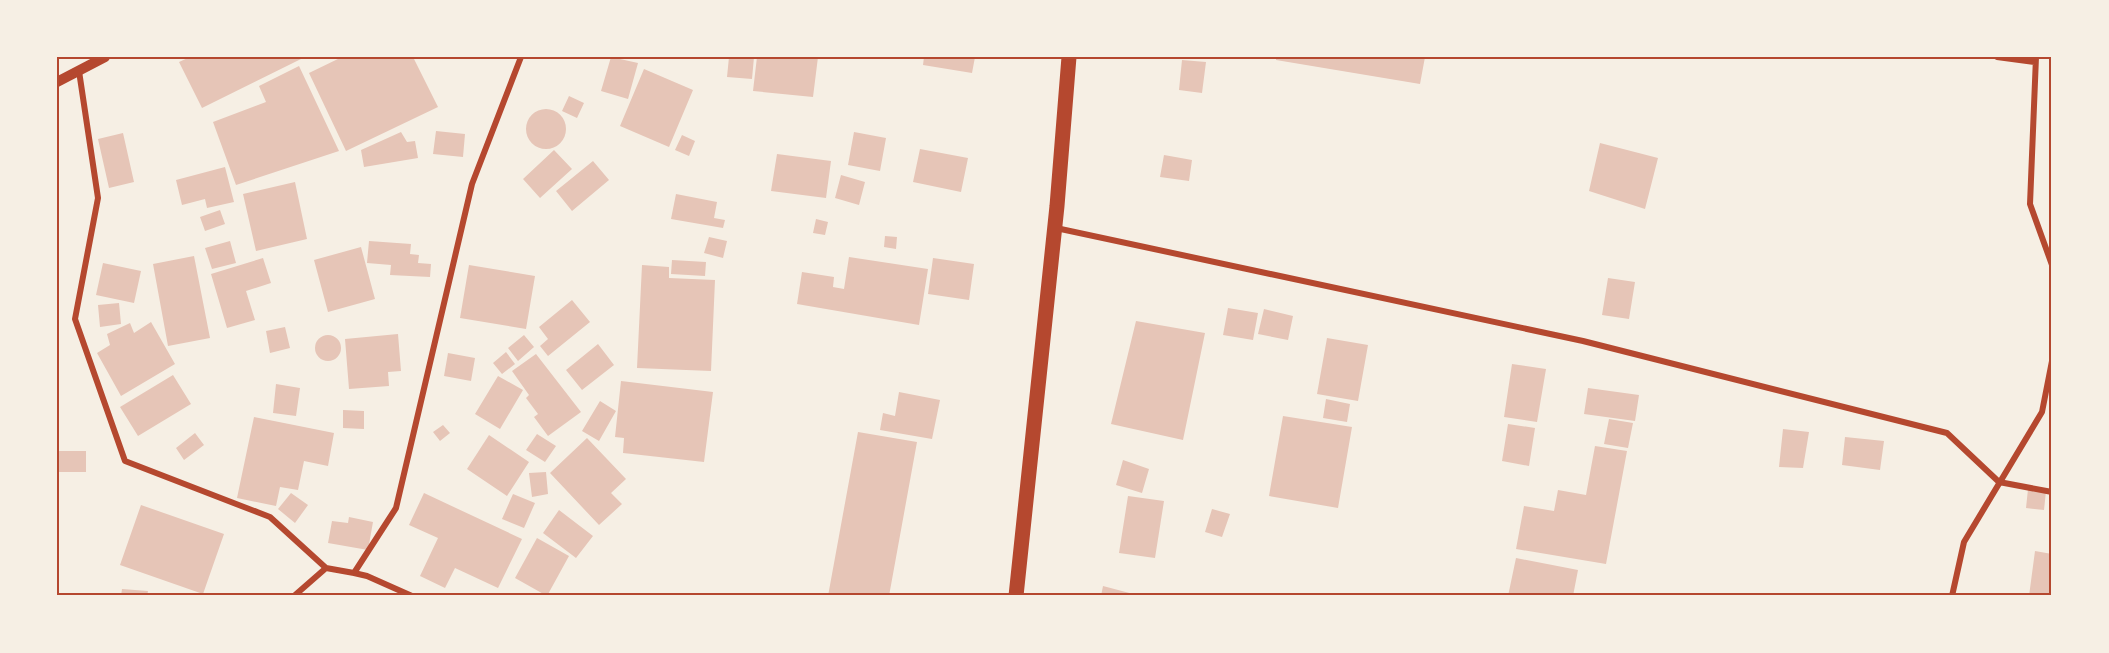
<svg xmlns="http://www.w3.org/2000/svg" width="2109" height="653" font-family="Inter,sans-serif">
<style>
.building{fill:#e6c5b7}
.lines{fill:none;stroke-linecap:round;stroke-linejoin:round}
.minor{stroke:#b5482f;stroke-width:6}
.tertiary{stroke:#b5482f;stroke-width:10}
.primary{stroke:#b5482f;stroke-width:15}
.neatline{fill:none;stroke:#b5482f;stroke-width:2}
</style>
<rect width="100%" height="100%" fill="#f6efe4"/>
<path class="building" d="M190 57H300L301 59 202 108 179 62Z
M342 57H413L438 107 346 151 309 73Z
M611 57 638 63 628 99 601 91Z
M729 57H754L752 79 727 77Z
M757 57H818L813 97 753 91Z
M924 57H975L972 73 923 65Z
M1276 57H1425L1420 84 1276 60Z
M1182 60 1206 62 1202 93 1179 90Z
M299 66 339 151 236 185 213 122 266 102 259 86Z
M644 69 693 90 669 147 620 126Z
M569 96 584 103 577 118 562 111Z
M526 129a20 20 0 1 1 40 0a20 20 0 1 1-40 0Z
M436 131 465 134 463 157 433 154Z
M401 132 407 142 415 141 418 158 364 167 361 150Z
M854 132 886 138 880 171 848 165Z
M123 133 134 182 109 188 98 139Z
M682 135 695 141 689 156 675 150Z
M1600 143 1658 158 1645 209 1589 191Z
M920 149 968 158 961 192 913 182Z
M554 150 572 169 540 198 523 179Z
M777 154 831 161 826 198 771 191Z
M1164 155 1192 160 1189 181 1160 177Z
M593 161 609 180 572 211 556 191Z
M225 167 234 202 207 208 205 199 182 205 176 180Z
M841 175 865 182 859 205 835 198Z
M295 182 307 239 256 251 243 194Z
M676 194 717 202 714 218 725 220 723 228 671 219Z
M220 210 225 224 205 231 200 217Z
M816 219 828 222 825 235 813 233Z
M885 236 897 237 896 249 884 247Z
M709 237 727 241 723 258 704 253Z
M230 241 236 263 212 269 205 248Z
M369 241 411 244 410 254 419 255 418 263 431 264 430 277 390 275 391 265 367 263Z
M361 247 375 299 328 312 314 260Z
M194 256 210 338 168 346 153 264Z
M849 257 928 269 919 325 797 304 802 272 834 277 833 287 844 289Z
M263 258 271 283 246 291 255 320 227 328 211 274Z
M933 258 974 264 969 300 928 294Z
M672 260 706 262 705 276 671 274Z
M103 263 141 271 134 303 96 295Z
M469 265 535 276 526 329 460 318Z
M642 265 669 267V278L715 280 711 371 637 368Z
M1608 278 1635 282 1629 319 1602 315Z
M572 300 590 322 548 356 540 346 548 339 539 327Z
M119 303 121 324 100 327 98 305Z
M1228 308 1258 313 1253 340 1223 335Z
M1264 309 1293 316 1288 340 1258 334Z
M1136 321 1205 333 1183 440 1111 424Z
M151 322 175 364 121 396 97 353 110 345 107 334 130 323 134 333Z
M285 327 290 348 270 353 266 331Z
M398 334 401 371 388 372 389 386 349 389 345 339Z
M524 335 534 347 518 361 508 348Z
M315 348a13 13 0 1 1 26 0a13 13 0 1 1-26 0Z
M1327 338 1368 345 1358 401 1317 394Z
M598 344 614 365 582 390 566 370Z
M506 352 515 364 502 374 493 363Z
M448 353 475 358 471 381 444 376Z
M536 354 581 412 548 436 534 417 538 414 526 398 529 395 512 371Z
M1512 364 1546 369 1537 422 1504 417Z
M173 375 191 404 138 436 120 407Z
M498 376 523 390 500 429 475 414Z
M621 381 713 392 704 462 623 453 624 438 615 437Z
M276 384 300 388 296 416 273 413Z
M1588 388 1639 395 1635 421 1584 414Z
M899 392 940 400 932 439 880 430 883 413 895 416Z
M1326 399 1350 404 1347 422 1323 418Z
M600 401 616 411 599 441 582 431Z
M343 410 364 411V429L343 428Z
M1283 416 1352 427 1338 508 1269 496Z
M254 417 334 433 328 466 304 461 298 490 280 487 276 506 237 498Z
M1609 419 1633 423 1628 448 1604 444Z
M1508 424 1535 428 1529 466 1502 461Z
M443 425 450 433 440 441 433 432Z
M1783 429 1809 432 1803 468 1779 467Z
M858 432 917 442 889 596H828Z
M195 433 204 445 184 460 176 448Z
M537 434 556 446 545 462 526 450Z
M489 435 529 462 507 496 467 469Z
M1845 437 1884 441 1880 470 1842 465Z
M587 438 626 479 611 493 622 504 599 525 550 473Z
M1595 446 1627 451 1606 564 1516 549 1524 506 1554 511 1558 490 1586 495Z
M57 451H86V472H57Z
M1123 460 1149 469 1142 493 1116 485Z
M546 472 548 494 532 497 529 473Z
M2028 489 2046 491 2044 510 2026 508Z
M291 493 308 505 295 523 278 509Z
M424 493 522 539 498 588 455 568 445 588 420 576 438 538 409 525Z
M513 494 535 503 524 528 502 519Z
M1128 496 1164 501 1155 558 1119 553Z
M141 505 224 534 203 594 120 565Z
M1212 509 1230 514 1222 537 1205 532Z
M559 510 593 536 576 558 543 533Z
M349 517 373 522 368 550 328 543 332 521 348 523Z
M537 538 569 556 547 596 515 578Z
M2035 551 2052 554V596H2029Z
M1516 558 1578 570 1573 596H1508Z
M1103 586 1137 595V596H1101Z
M122 589 148 591 147 596H121Z"/>
<g class="lines">
<path class="minor" d="M1997 57 2035 62
M2036 57 2030 204 2052 265
M79 71 98 198 75 319 125 461 270 517 326 568
M1056 228 1583 341 1947 433 1999 482 2052 492
M354 573 367 576 412 596
M294 596 326 568 354 573 396 508 472 184 521 57
M1952 596 1964 542 2042 412 2052 361"/>
<path class="tertiary" d="M57 82 105 57"/>
<path class="primary" d="M1016 596 1057 206 1069 57"/>
</g>
<rect width="2109" height="653" fill="none" stroke="#f6efe4" stroke-width="117"/>
<rect x="58" y="58" width="1992" height="536" class="neatline"/>
</svg>
